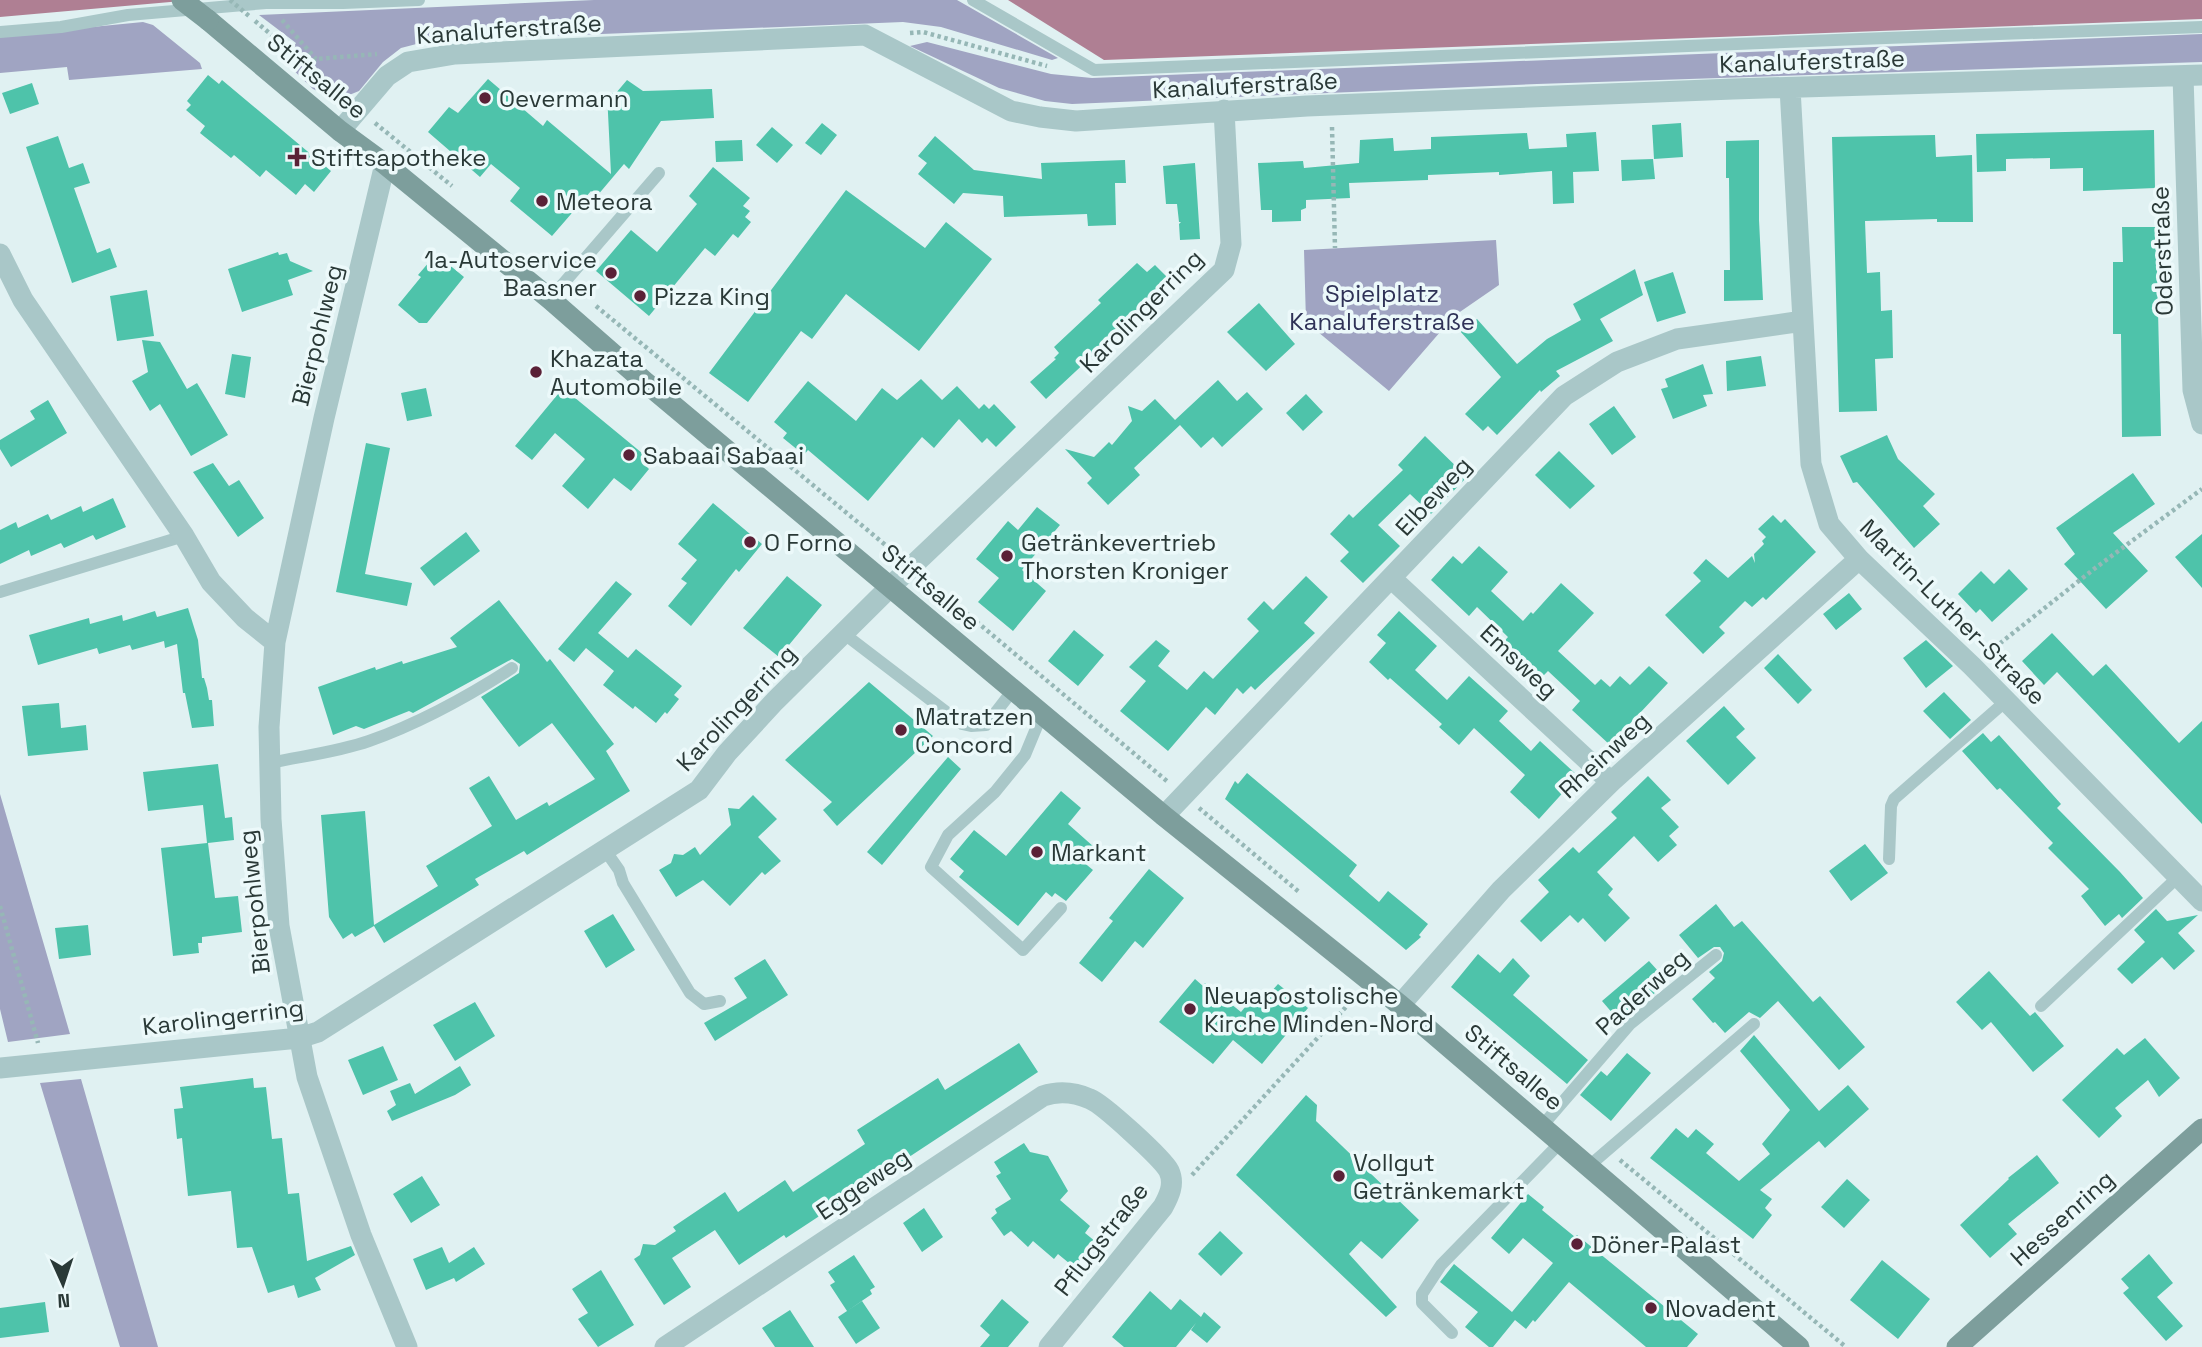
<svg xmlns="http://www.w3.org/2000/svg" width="2202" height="1347" font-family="'Space Grotesk',sans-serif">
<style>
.green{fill:#a0a4c2}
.water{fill:#af7f93}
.building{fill:#4ec3aa}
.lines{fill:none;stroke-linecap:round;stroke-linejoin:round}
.path{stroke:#96b7b6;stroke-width:4.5;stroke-dasharray:3.5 3.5;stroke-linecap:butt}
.lane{stroke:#a9c7c8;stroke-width:12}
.street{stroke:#a9c7c8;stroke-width:21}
.secondary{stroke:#7d9e9c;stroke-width:21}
.path-bridge{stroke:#96b7b6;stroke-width:4.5;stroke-dasharray:3.5 3.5;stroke-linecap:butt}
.secondary-bridge{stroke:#7d9e9c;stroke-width:21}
.poi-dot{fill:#5a2137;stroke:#ecf9fa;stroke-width:2.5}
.labels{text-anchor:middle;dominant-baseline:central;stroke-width:7;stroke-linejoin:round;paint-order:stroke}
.street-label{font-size:24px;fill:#2a3937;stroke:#ecf9fa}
.poi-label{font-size:24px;fill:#2a3937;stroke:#ecf9fa;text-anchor:start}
.park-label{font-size:24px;fill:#2f3257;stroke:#ecf9fa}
</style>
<rect width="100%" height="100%" fill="#e0f1f2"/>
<path class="green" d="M594 0H957L1058 58 1052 60 941 27 903 22 428 41 401 48 383 62 359 91 337 100 313 89 285 62 296 43 259 15Z
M143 22 153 25 200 63 202 69 69 80 67 67 0 73V36Z
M2202 34V62L1537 84 1072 104 1045 101 999 88 910 46 927 42 1051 74 1092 78Z
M1496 240 1499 285 1454 316 1389 391 1306 322 1304 250Z
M0 794 70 1034 8 1042 0 1009Z
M81 1079 158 1347H120L40 1083Z"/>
<path class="water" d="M0 0H193L0 17Z
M1008 0H2202V19L1104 60Z"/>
<path class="building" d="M208 75 219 84 222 80 331 171 314 192 305 184 296 195 266 170 260 177 234 155 231 158 200 133 205 126 186 110 191 105 187 101Z
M488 79 543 126 547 120 611 174 607 93H616L627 80 643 91 712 89 714 118 661 121 629 169 624 164 597 196 591 191 552 236 510 201 520 188 491 164 480 177 428 132 449 107 458 113Z
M32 83 39 104 10 114 2 93Z
M822 123 837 135 821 155 805 143Z
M1681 123 1683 157 1654 159 1652 125Z
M772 127 793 145 777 163 756 145Z
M2154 130 2155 188 2083 191V168L2050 169V158L2006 159V171L1977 172 1976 134Z
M1596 132 1599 171 1573 172 1574 203 1553 204 1552 171 1499 175V172L1428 175V180L1349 183 1350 198 1306 200V208L1301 210V221L1272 222V210H1261L1258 163 1303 161 1304 168 1359 163 1360 140 1393 138 1394 151 1431 149V137L1527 133 1529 149 1567 147 1566 134Z
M1935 135 1936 157 1972 155 1973 222H1937V219L1865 221 1867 273 1880 272 1881 311 1892 310 1893 358 1875 359 1877 411 1839 412 1832 137Z
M58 136 69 168 83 163 90 183 74 188 97 253 110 248 117 267 72 283 26 147Z
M935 136 974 170 1042 179 1041 163 1125 160 1126 183H1115L1116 225 1088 226 1087 214 1004 217 1003 196 963 193 954 204 918 174 927 163 918 156Z
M742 140 743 161 716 162 715 141Z
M1759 140V220L1763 300 1724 301V270H1730L1729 178H1726V141Z
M1653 159 1655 179 1622 181 1621 160Z
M1195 163 1200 239 1180 240 1179 224 1181 222H1179L1177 204H1166L1163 166Z
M713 167 750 198 743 206 750 211 745 217 751 222 738 238 733 234 715 256 705 248 649 316 596 271 631 230 657 252 697 204 689 196Z
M846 190 925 248 946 222 992 259 919 351 846 294 812 339 801 331 748 402 709 373Z
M2122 227H2156L2161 436 2122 437 2121 334H2113V262H2123Z
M278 252 279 255 287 253 290 261 313 271 288 280 293 295 242 312 228 269Z
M436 254 464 277 427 323H419L398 305 421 277 418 275Z
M1137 263 1147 272 1155 265 1169 279 1161 288 1163 290 1046 399 1030 382 1056 359 1054 358 1059 353 1054 347 1101 303 1098 300Z
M1635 269 1643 295 1600 319 1613 341 1556 371 1560 376 1541 392 1540 390 1497 435 1488 426 1483 431 1465 414 1501 377 1460 331 1477 319 1517 364 1547 339 1581 320 1573 304Z
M1673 272 1686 313 1657 322 1644 282Z
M147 290 154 336 117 341 110 296Z
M1259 303 1295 344 1266 371 1227 332Z
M142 340 160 342 187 389 197 383 228 435 191 456 160 404 150 411 132 381 148 372Z
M232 354 251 357 245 398 225 394Z
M1761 356 1766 386 1727 391 1726 361Z
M1703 364 1713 394 1703 395 1707 406 1673 419 1661 389 1668 387 1665 379Z
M921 379 942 400 957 386 979 409 984 404 989 409 994 404 1016 427 996 447 987 438 982 443 959 419 934 448 922 437 868 501 808 450 804 455 783 438 787 433 774 422 808 381 856 421 882 388 897 400Z
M1218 380 1237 401 1247 392 1263 409 1222 447 1213 437 1201 448 1180 425 1134 468 1140 475 1108 505 1087 483 1092 478 1065 449 1094 457 1109 442 1112 445 1132 421 1128 406 1142 411 1155 399 1175 420Z
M426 388 432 416 407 421 401 393Z
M563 388 648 458 643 463 649 469 631 491 614 478 588 509 562 486 585 459 555 433 532 460 515 446Z
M1306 394 1323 412 1303 431 1286 413Z
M48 400 67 433 11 467 0 449V440L35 419 30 411Z
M1614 406 1636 437 1612 455 1589 424Z
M1887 435 1898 459 1935 494 1923 506 1940 524 1914 548 1857 482 1853 483 1840 456Z
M1425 436 1467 477 1431 514 1410 494 1378 525 1400 546 1363 583 1340 561 1349 552 1330 534 1349 514 1353 518 1403 470 1398 465Z
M366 443 390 448 365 574 412 583 407 606 336 592Z
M1559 451 1595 486 1570 509 1535 475Z
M213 463 229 486 239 480 264 518 238 537 193 472Z
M2133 473 2155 504 2113 533 2148 571 2106 609 2064 564 2075 554 2056 528Z
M113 498 126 527 96 540 93 535 64 548 61 543 31 556 29 550 0 564V530L16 522 18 528 48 514 51 520 81 506 83 512Z
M713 503 762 544 739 572 736 569 691 626 668 606 687 583 681 579 697 560 678 544Z
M1037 507 1060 525 1022 570 1046 591 1013 631 978 602 999 578 976 559 1008 521 1018 530Z
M1773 515 1781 523 1785 519 1816 552 1766 600 1763 597 1752 607 1745 601 1719 627 1725 633 1703 654 1665 615 1701 581 1693 573 1706 559 1728 578 1752 556 1755 563 1754 554 1764 544 1762 541 1766 537 1758 529Z
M466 532 480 551 434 586 420 568Z
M2202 534V588L2175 557Z
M1479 546 1508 572 1491 591 1523 621 1531 612 1533 614 1561 583 1594 613 1558 651 1595 685 1601 679 1610 687 1620 676 1630 685 1649 666 1668 683 1610 745 1572 710 1580 701 1548 671 1539 680 1501 645 1508 637 1477 607 1469 616 1431 580 1453 556 1462 564Z
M2009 569 2028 589 1992 622 1980 609 1976 613 1958 594 1981 571 1994 584Z
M787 576 822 605 779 657 743 628Z
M1306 576 1328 597 1304 623 1315 633 1255 690 1251 686 1243 694 1237 688 1215 715 1206 707 1168 751 1120 711 1146 681 1129 667 1156 640 1170 651 1158 666 1187 690 1204 671 1213 679 1259 631 1247 619 1264 601 1273 610Z
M616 581 632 594 598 633 628 658 636 649 682 686 674 695 679 699 667 714 665 712 656 723 635 706 633 709 603 685 614 671 586 648 574 662 558 649Z
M1849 593 1862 609 1836 630 1823 614Z
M499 600 547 662 550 659 614 744 606 751 630 791 527 855 524 851 475 879 479 885 384 943 374 926 355 937 352 933 343 939 329 917 321 815 365 811 374 925 438 886 426 866 492 826 469 788 489 776 516 820 547 802 549 806 595 779 552 723 519 747 481 697 519 673 520 664 512 659 413 713 409 711 364 729 356 726 333 735 318 687 375 667 376 670 402 661 403 664 457 647 450 638Z
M188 608 198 640 202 678H204L207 688 209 700H212L214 726 192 728 185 693H183L177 644 165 648 164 641 132 650 130 645 99 654 97 648 38 665 29 635 89 618 90 624 122 615 123 621 155 611 157 617Z
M1399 611 1437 646 1415 670 1447 700 1469 676 1508 711 1499 721 1531 751 1540 741 1578 776 1539 819 1510 792 1525 775 1474 728 1459 745 1439 727 1442 724 1390 678 1388 680 1369 662 1386 643 1377 635Z
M1074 630 1104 655 1078 686 1048 661Z
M2052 633 2093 676 2106 664 2179 743 2202 721V824L2057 672 2044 685 2022 661Z
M1926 640 1953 666 1926 688 1903 658Z
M1778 654 1812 690 1798 704 1764 668Z
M869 682 933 736 837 826 823 810 832 802 785 760Z
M1944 692 1971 720 1950 739 1923 711Z
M59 703 61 728 86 725 88 750 28 756 22 706Z
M1724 706 1745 729 1736 737 1756 758 1728 785 1686 741Z
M1983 733 1991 742 1999 735 2061 804 2057 808 2120 872 2143 898 2122 918 2119 914 2105 926 2081 896 2089 889 2048 848 2053 843 2000 788 1997 790 1962 751Z
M948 757 961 769 882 865 867 852Z
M218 764 225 818 232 817 234 840 208 843 215 898 238 896 242 932 202 937V943H198L199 953 173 956 161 848 207 843 203 805 148 811 143 772Z
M1247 773 1357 865 1349 876 1379 902 1388 891 1428 924 1419 935 1421 937 1406 950 1225 799 1235 781 1238 784Z
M1648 776 1671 800 1661 808 1679 827 1669 836 1677 845 1658 862 1634 836 1597 872 1613 889 1608 895 1630 918 1605 942 1583 918 1578 923 1570 915 1541 942 1520 921 1549 892 1538 880 1573 847 1579 853 1617 818 1611 812Z
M1061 791 1081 808 1068 824 1094 847 1082 861 1093 870 1066 901 1055 893 1052 897 1046 892 1018 926 959 877 964 871 950 859 974 830 1006 856Z
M753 795 777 819 758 837 781 861 765 875 762 872 730 906 703 880 676 897 659 870 671 863 674 854 683 855 695 847 700 855 731 825 728 808 739 809Z
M1865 844 1888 873 1851 901 1829 871Z
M1149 869 1184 898 1143 948 1135 941 1102 982 1079 963 1113 921 1109 918Z
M1716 904 1734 927 1742 921 1813 1002 1820 996 1865 1047 1839 1070 1778 1001 1760 1018 1749 1012 1725 1033 1715 1022 1713 1023 1692 999 1715 978 1709 972 1722 961 1724 953 1720 947H1714L1698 958 1679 935Z
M2156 909 2167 921 2198 915 2178 933 2195 951 2174 970 2162 957 2132 984 2117 969 2145 942 2134 930Z
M613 914 635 950 606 968 584 931Z
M88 925 91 955 59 959 55 928Z
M1478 954 1500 973 1513 958 1530 976 1513 995 1588 1060 1567 1084 1451 987Z
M765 959 788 995 715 1041 704 1023 747 998 734 978Z
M1649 961 1668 982 1620 1022 1602 1001Z
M1989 971 2030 1016 2035 1012 2064 1046 2033 1072 1991 1022 1982 1030 1956 1002Z
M1195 979 1203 986 1205 983 1241 1012 1254 996 1261 1003 1278 984 1308 1008 1262 1064 1233 1040 1213 1064 1159 1022Z
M475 1002 495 1036 455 1061 433 1025Z
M1754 1035 1819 1111 1848 1085 1869 1109 1825 1148 1819 1141 1760 1190 1772 1199 1765 1208 1772 1215 1753 1239 1650 1158 1676 1128 1688 1138 1696 1129 1714 1144 1706 1153 1739 1181 1770 1154 1762 1144 1790 1110 1740 1051Z
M2145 1038 2180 1078 2159 1097 2148 1080 2115 1108 2122 1116 2099 1138 2062 1100 2117 1048 2124 1055Z
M1019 1043 1038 1072 786 1238 784 1235 739 1265 715 1230 672 1258 691 1287 664 1305 634 1259 640 1255 643 1244 655 1245 676 1231 673 1227 725 1192 738 1212 785 1180 793 1192 865 1144 857 1130 938 1078 945 1090Z
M383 1046 398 1080 363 1095 348 1060Z
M1627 1053 1651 1073 1611 1121 1580 1095 1601 1071 1607 1076Z
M460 1066 471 1085 455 1095 392 1121 387 1111 396 1105 390 1091 410 1083 415 1094Z
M253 1078 254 1088 266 1087 272 1139 282 1138 288 1194 299 1193 307 1261 351 1246 355 1255 315 1278 321 1290 298 1298 294 1285 268 1293 252 1247 237 1248 231 1191 188 1196 182 1138 177 1139 174 1109 183 1108 180 1087Z
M1306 1095 1317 1105 1316 1121 1419 1220 1382 1259 1361 1241 1349 1254 1397 1307 1386 1317 1236 1175Z
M1024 1143 1030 1152 1048 1156 1068 1191 1060 1200 1090 1226 1085 1233 1096 1242 1075 1268 1058 1254 1054 1259 1033 1241 1028 1247 1011 1231 1004 1236 991 1218 997 1213 995 1209 1011 1199 996 1176 1001 1173 994 1162Z
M2037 1155 2059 1183 2008 1224 2017 1234 1990 1258 1960 1225 2009 1179 2008 1178Z
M422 1176 440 1205 411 1223 393 1194Z
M1847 1179 1870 1200 1844 1228 1821 1207Z
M1528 1194 1544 1207 1542 1210 1575 1237 1577 1235 1698 1334 1687 1347H1646L1569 1282 1535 1322 1533 1320 1526 1329 1515 1320 1493 1347H1489L1465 1327 1478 1312 1440 1282 1454 1264 1512 1312 1553 1263 1523 1238 1509 1254 1491 1238Z
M924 1208 943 1237 922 1252 903 1223Z
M1220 1231 1243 1253 1221 1276 1198 1254Z
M442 1247 449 1263 474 1247 485 1264 456 1282 454 1278 426 1290 413 1259Z
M2149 1254 2173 1283 2157 1297 2183 1326 2166 1341 2123 1293 2129 1288 2121 1279Z
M854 1255 875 1287 870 1290 872 1294 847 1311 830 1285 835 1282 828 1272Z
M1882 1260 1930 1299 1898 1339 1850 1300Z
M601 1270 634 1325 598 1347 578 1319 588 1313 572 1289Z
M1150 1291 1171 1310 1180 1299 1201 1317 1204 1312 1221 1327 1207 1343 1191 1330 1196 1323 1176 1347H1124L1112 1337Z
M1002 1299 1029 1322 1008 1347H980L990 1335 980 1326Z
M862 1301 880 1328 856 1344 838 1317Z
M45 1302 49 1332 0 1338V1308Z
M790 1310 814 1347H775L762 1328Z"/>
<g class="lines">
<path class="path" d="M282 20 316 59
M255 21 342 94
M910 33 923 32 1047 66
M307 65 316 59 377 54
M375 123 452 186
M1332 127 1335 248
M596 306 894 552
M928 581 1168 782
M1989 652 2094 569 2202 489
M1199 808 1299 892
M0 906 38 1043
M1620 1160 1846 1347
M1192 1175 1356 996"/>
<path class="lane" d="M973 0 1094 70 1886 38 2202 27
M0 32 61 27 128 15 266 3H343L419 0
M550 299 659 173
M0 592 184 536
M843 633 962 724 971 726 986 725 1013 690
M1042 714 1025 755 995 792 948 835 931 867 1023 950 1061 908
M270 763C302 756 338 752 369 741 420 723 467 697 512 668
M605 850 619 870 623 883 690 993 704 1004 720 1001
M1889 859 1891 806 1894 799 2006 701
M2041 1006 2178 877
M1542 1126 1630 1024 1716 955
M1589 1166 1754 1024
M1452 1333 1422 1303V1294L1441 1265 1561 1142"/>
<path class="street" d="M2183 76 2193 390 2202 424
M1790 88 1811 464 1829 524 1859 559 1972 666 2202 901
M340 131 387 76 408 62 455 54 865 35 1011 111 1040 117 1076 121 1307 106 1733 89 2202 75
M385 164 324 418 275 642 269 727 271 819 279 926 307 1077 361 1235 407 1347
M0 254 23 300 184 536 211 582 245 618 275 642
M1391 578 1611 782
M1164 816 1564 396 1617 362 1677 339 1803 321
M1400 1005 1501 890 1611 782 1859 559
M0 1068 299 1038 318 1032 699 790 727 753 775 701 890 587 1224 270 1231 244 1224 110
M665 1347 1043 1096C1058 1091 1074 1092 1090 1099 1103 1104 1163 1159 1169 1171 1175 1184 1169 1196 1163 1207L1049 1347"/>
<path class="secondary" d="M208 20 340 131 385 164 550 299 645 382 1164 816 1400 1005 1799 1347
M1957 1347 2202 1129"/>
<path class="path-bridge" d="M230 0 249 16"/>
<path class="secondary-bridge" d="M182 0 208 20"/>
</g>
<g class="poi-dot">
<circle cx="485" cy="98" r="7"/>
<path d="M293.5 146.5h7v7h7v7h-7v7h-7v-7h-7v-7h7z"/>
<circle cx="542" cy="201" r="7"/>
<circle cx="611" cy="273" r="7"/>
<circle cx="640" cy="296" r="7"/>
<circle cx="536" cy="372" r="7"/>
<circle cx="629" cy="455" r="7"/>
<circle cx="750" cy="542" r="7"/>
<circle cx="1007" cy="556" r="7"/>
<circle cx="901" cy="730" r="7"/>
<circle cx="1037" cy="852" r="7"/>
<circle cx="1190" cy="1009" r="7"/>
<circle cx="1339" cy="1176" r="7"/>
<circle cx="1577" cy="1244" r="7"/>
<circle cx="1651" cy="1308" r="7"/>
</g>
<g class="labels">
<g class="street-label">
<text transform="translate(509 29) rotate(-4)">Kanaluferstraße</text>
<text transform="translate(1812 61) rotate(-2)">Kanaluferstraße</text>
<text transform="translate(317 76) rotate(39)">Stiftsallee</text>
<text transform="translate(1245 85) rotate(-3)">Kanaluferstraße</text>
<text transform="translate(2162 251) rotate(-92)">Oderstraße</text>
<text transform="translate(1141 311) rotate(-45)">Karolingerring</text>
<text transform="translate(317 335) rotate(-76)">Bierpohlweg</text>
<text transform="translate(1433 496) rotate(-47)">Elbeweg</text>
<text transform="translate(931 587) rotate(40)">Stiftsallee</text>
<text transform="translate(1953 612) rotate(45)">Martin-Luther-Straße</text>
<text transform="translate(1519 661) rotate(43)">Emsweg</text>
<text transform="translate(736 708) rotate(-47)">Karolingerring</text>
<text transform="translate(1604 755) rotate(-43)">Rheinweg</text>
<text transform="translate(254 902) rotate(-96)">Bierpohlweg</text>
<text transform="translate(1642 992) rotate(-42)">Paderweg</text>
<text transform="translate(223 1017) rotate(-7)">Karolingerring</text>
<text transform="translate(1514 1067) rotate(40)">Stiftsallee</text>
<text transform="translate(863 1184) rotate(-34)">Eggeweg</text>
<text transform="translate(2062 1218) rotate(-42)">Hessenring</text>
<text transform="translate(1101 1239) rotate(-52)">Pflugstraße</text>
</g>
<g class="poi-label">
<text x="499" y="98">Oevermann</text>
<text x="311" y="157">Stiftsapotheke</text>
<text x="556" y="201">Meteora</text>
<text x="597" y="259" text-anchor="end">1a-Autoservice<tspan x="597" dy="28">Baasner</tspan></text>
<text x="654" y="296">Pizza King</text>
<text x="550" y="358">Khazata<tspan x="550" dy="28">Automobile</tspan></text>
<text x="643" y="455">Sabaai Sabaai</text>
<text x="764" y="542">O Forno</text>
<text x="1021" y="542">Getränkevertrieb<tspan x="1021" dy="28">Thorsten Kroniger</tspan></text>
<text x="915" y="716">Matratzen<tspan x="915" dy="28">Concord</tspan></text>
<text x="1051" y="852">Markant</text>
<text x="1204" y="995">Neuapostolische<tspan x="1204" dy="28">Kirche Minden-Nord</tspan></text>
<text x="1353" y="1162">Vollgut<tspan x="1353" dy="28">Getränkemarkt</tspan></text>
<text x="1591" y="1244">Döner-Palast</text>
<text x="1665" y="1308">Novadent</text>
</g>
<g class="park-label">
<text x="1382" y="293">Spielplatz<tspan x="1382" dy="28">Kanaluferstraße</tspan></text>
</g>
</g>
<g transform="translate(63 1284) rotate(177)" stroke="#ecf9fa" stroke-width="5" paint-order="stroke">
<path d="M0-5L12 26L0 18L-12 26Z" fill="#2a3937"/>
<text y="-10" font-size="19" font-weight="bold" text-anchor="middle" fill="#2a3937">N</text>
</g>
</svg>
